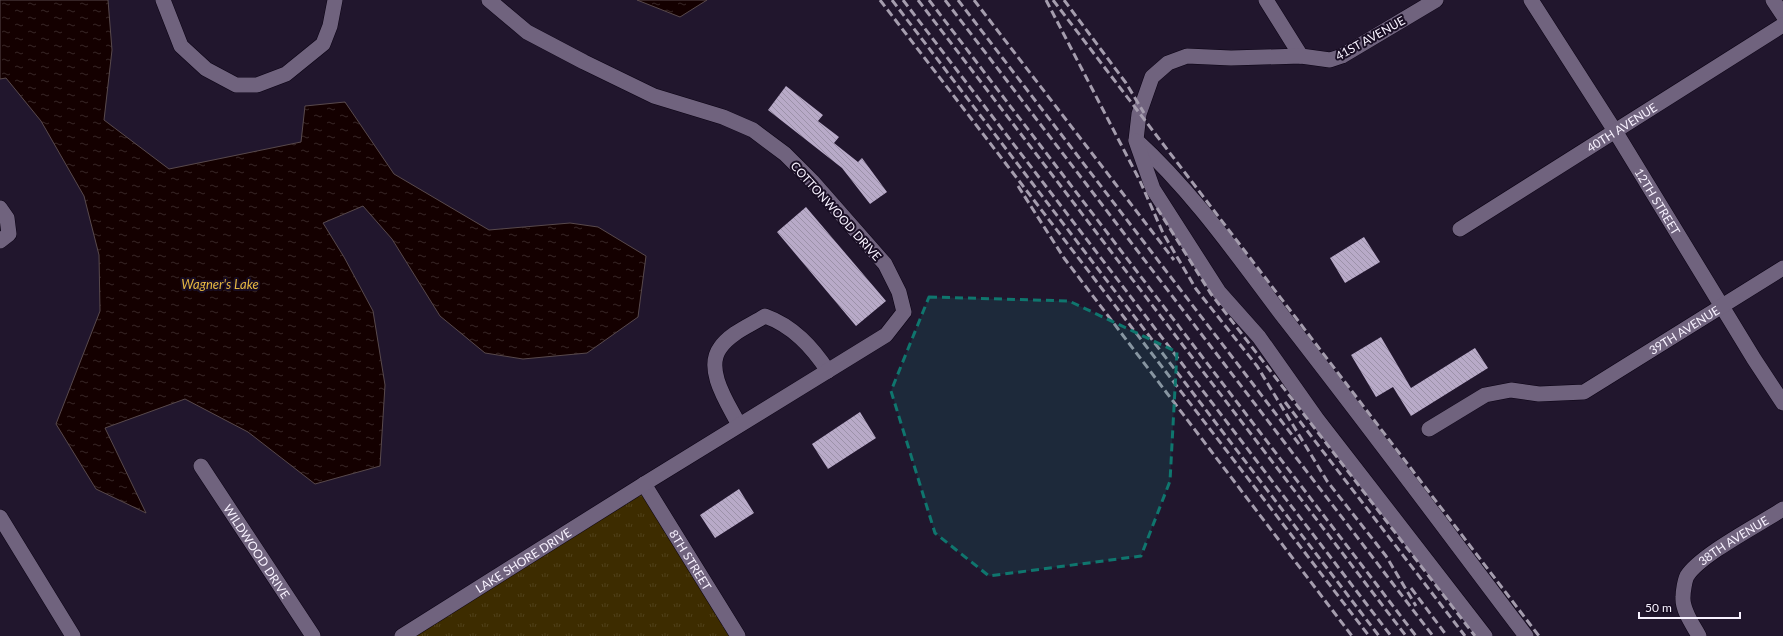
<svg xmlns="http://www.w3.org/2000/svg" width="1783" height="636" font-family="Lato,sans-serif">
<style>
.grass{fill:url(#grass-tufts)}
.water{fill:url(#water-ripples);stroke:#58494c}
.building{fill:url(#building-back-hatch)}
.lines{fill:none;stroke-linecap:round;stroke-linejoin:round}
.minor-casing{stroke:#0b0314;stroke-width:16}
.minor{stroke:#70637e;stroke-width:15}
.rail{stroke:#a59dae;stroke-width:3;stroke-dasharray:8 4;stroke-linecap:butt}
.marked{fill:#0f766e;fill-opacity:0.2;stroke:#0f766e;stroke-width:3;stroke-dasharray:8 5;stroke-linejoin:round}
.labels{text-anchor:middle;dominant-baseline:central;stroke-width:4;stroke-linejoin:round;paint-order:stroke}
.street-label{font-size:12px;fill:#f8f2ff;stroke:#180d23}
.water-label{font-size:13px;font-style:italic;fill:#e5b742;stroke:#180d23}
</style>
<defs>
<pattern id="grass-tufts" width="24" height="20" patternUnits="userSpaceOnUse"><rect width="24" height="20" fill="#3d2c00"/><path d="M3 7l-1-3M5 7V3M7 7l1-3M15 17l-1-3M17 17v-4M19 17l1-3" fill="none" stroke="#50411a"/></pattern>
<pattern id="water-ripples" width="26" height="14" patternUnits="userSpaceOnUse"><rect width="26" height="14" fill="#140000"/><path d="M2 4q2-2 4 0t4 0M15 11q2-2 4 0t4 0" fill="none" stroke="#372626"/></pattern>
<pattern id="building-back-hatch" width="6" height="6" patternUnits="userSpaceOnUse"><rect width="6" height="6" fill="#b8aac8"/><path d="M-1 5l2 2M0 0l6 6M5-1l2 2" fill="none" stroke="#9c92a9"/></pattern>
</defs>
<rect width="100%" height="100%" fill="#21162d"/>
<path class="grass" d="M644 484 738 636H402Z"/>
<path class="water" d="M0 0H108L112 50 104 120 169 169 301 142 305 106 345 102 394 174 489 230 570 223 598 227 646 256 638 317 587 353 523 359 485 353 440 316 392 239 363 206 323 223 344 257 373 311 385 385 380 466 315 484 248 432 185 399 105 428 146 513 96 489 56 424 100 311 99 255 84 196 41 121 6 78 0 79Z
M637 0H707L680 17Z"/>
<path class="building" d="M786 86 823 115 818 121 839 137 834 143 858 162 862 158 887 192 870 204 842 168 768 110Z
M806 207 886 301 856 326 777 232Z
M1364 237 1380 262 1345 283 1330 258Z
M1381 337 1411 388 1475 348 1488 368 1411 416 1393 387 1376 397 1351 355Z
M860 412 876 438 828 469 812 444Z
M739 489 754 513 715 538 700 515Z"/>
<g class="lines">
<defs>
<g id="minor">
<path d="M163 0 181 46 206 69 236 85H257L286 74 323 44 330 26 335 0"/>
<path d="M1266 0 1301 56"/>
<path d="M1436 0 1342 56 1330 60 1301 56 1231 58 1187 56 1168 63 1152 77 1139 114 1136 140C1192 191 1236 254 1282 315 1365 421 1445 529 1526 636"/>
<path id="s1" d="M1531 0 1615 131 1754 359 1783 403"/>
<path d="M1773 0 1783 15"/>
<path d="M1136 141 1153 189 1219 292 1259 337 1317 419 1485 636"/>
<path d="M0 208 7 218 9 234 0 241"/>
<path id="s2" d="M1460 229 1783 25"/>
<path d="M739 425C729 405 704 370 720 348 730 333 751 325 765 316 793 326 812 347 828 371"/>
<path id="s3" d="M1429 429 1485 395 1511 390 1539 394 1584 392 1783 268"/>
<path id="s4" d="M201 466 313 636"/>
<path id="s5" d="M644 484 738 636"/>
<path d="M0 517 73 636"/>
<path id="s6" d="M402 636 644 484 886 335 904 312 899 292 885 264 812 181 785 154 753 130 723 117 654 96 584 62 527 32 489 0"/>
<path id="s7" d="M1699 636C1693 625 1682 610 1683 597 1683 591 1685 580 1687 576 1700 555 1760 524 1783 509"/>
</g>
</defs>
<use href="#minor" class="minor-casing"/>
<use href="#minor" class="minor"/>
<path class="rail" d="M880 0 1369 636
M892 0 1379 636
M903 0 1391 636
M918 0 1406 636
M929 0 1416 636
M945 0 1433 636
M958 0 1299 444
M974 0 1174 260
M1046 0 1140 181 1163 233 1196 289 1257 366 1327 481 1386 556 1416 606
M1053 0 1539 636
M1064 0 1126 83 1144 113
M1018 186 1064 258 1352 636
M1157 208 1211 294 1475 636
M1285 402 1465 636
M1411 588 1447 636"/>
</g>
<path class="marked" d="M929 297 1069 301 1177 352 1170 481 1141 556 989 576 935 533 891 391Z"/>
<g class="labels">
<g class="street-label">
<text transform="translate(1370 38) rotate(-29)">41ST AVENUE</text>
<text stroke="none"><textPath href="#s2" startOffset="191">40TH AVENUE</textPath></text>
<text stroke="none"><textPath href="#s1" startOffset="238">12TH STREET</textPath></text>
<text transform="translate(836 211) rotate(48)">COTTONWOOD DRIVE</text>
<text stroke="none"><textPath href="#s3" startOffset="283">39TH AVENUE</textPath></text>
<text stroke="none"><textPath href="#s7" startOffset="123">38TH AVENUE</textPath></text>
<text stroke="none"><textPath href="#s4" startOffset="102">WILDWOOD DRIVE</textPath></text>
<text stroke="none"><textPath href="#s6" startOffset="143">LAKE SHORE DRIVE</textPath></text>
<text stroke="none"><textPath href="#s5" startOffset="89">8TH STREET</textPath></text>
</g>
<g class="water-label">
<text x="220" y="284">Wagner's Lake</text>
</g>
</g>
<path d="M1639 612v6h101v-6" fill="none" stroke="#f8f2ff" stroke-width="2"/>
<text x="1645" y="612" font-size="12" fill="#f8f2ff" stroke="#180d23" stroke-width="3" paint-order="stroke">50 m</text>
</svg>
